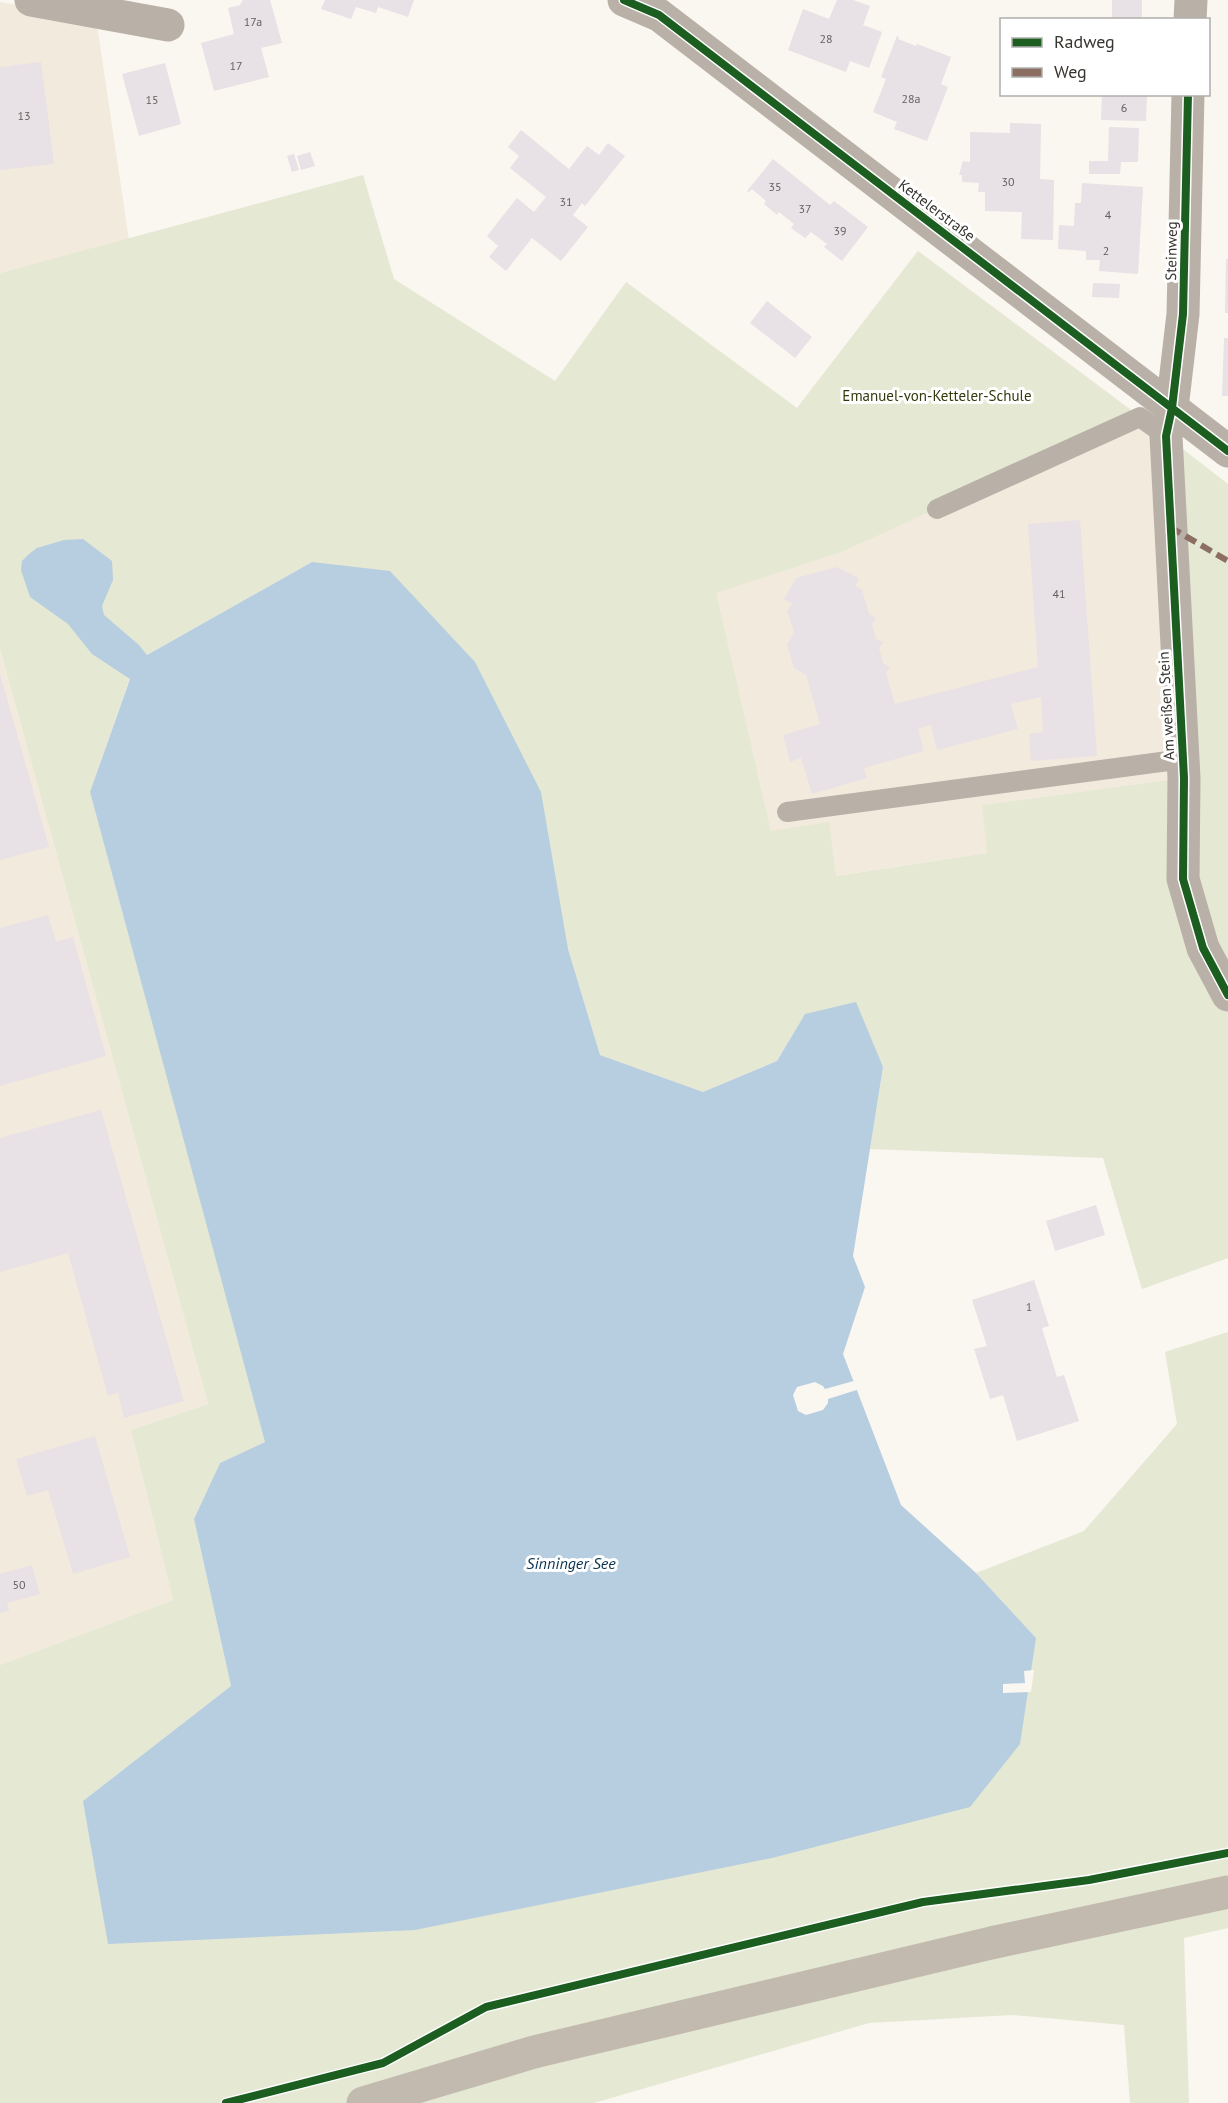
<svg xmlns="http://www.w3.org/2000/svg" width="1228" height="2103" font-family="'PT Sans',sans-serif">
<style>
.built{fill:#f3eade}
.green{fill:#e5e8d3}
.water{fill:#b7cde0}
.pier{fill:#faf6f0}
.building{fill:#e8e1e5}
.lines{fill:none;stroke-linecap:round;stroke-linejoin:round}
.service{stroke:#b9b0a7;stroke-width:20}
.minor{stroke:#b9b0a7;stroke-width:33}
.secondary{stroke:#c3baaf;stroke-width:33}
.quiet{stroke:#8d6e63;stroke-width:6;stroke-dasharray:12 6;stroke-linecap:butt}
.cycleway-casing{stroke:#fff;stroke-width:11}
.cycleway{stroke:#1b5e20;stroke-width:8}
.labels{text-anchor:middle;dominant-baseline:central;stroke-width:6;stroke-linejoin:round;paint-order:stroke}
.number-label{font-size:12px;fill:#65615e}
.street-label{font-size:15px;fill:#383530;stroke:#fff}
.park-label{font-size:15px;fill:#313a0b;stroke:#fff}
.water-label{font-size:16px;font-style:italic;fill:#07304d;stroke:#fff}
</style>
<rect width="100%" height="100%" fill="#faf6f0"/>
<path class="built" d="M0 2 96 18 129 240 0 273Z
M918 251 1166 436 1184 778 983 805 987 853 835 876 771 831 715 593 797 408Z
M0 649 208 1404 131 1430 173 1600 0 1665Z"/>
<path class="green" d="M363 175 394 279 555 381 626 282 797 408 918 251 1140 417 841 552 716 593 771 831 829 822 836 876 987 853 982 805 1183 778 1166 436 1228 484V1258L1142 1289 1103 1158 870 1149 883 1067 805 1014 777 1061 703 1092 600 1055 568 949 312 562 136 661 90 792 266 1442 220 1463 194 1519 231 1686 83 1801 1036 1638 976 1573 1084 1531 1177 1424 1165 1352 1228 1332V1928L1184 1938 1189 2103H1130L1124 2025 1012 2015 869 2023 594 2103H0V1665L173 1600 131 1430 208 1404 0 649V273Z"/>
<path class="water" d="M83 539 112 561 113 580 102 606 104 615 139 645 147 655 312 562 390 571 475 662 541 792 568 949 600 1055 703 1092 777 1061 805 1014 856 1002 883 1067 853 1256 865 1287 843 1354 901 1505 976 1573 1036 1638 1020 1744 970 1807 772 1858 415 1930 108 1944 83 1801 231 1686 194 1519 220 1463 265 1442 90 792 130 679 92 654 68 624 30 597 21 570 22 561 29 554 37 548 64 540Z"/>
<path class="pier" d="M857 1380 860 1389 828 1399V1403L823 1410 806 1415 798 1411 793 1395 797 1387 815 1382 823 1386 825 1389Z
M1034 1670 1031 1692 1003 1693V1684L1025 1683 1024 1671Z"/>
<path class="building" d="M243 0H270L282 43 261 48 269 77 214 91 201 43 234 34 228 8 240 5Z
M325 0H414L408 17 378 7 376 13 356 7 351 19 321 9Z
M837 0H853L870 6 863 25 882 32 869 68 850 61 846 72 788 50 803 9 829 19Z
M1112 0H1142V20H1112Z
M897 36 899 37 898 39 916 46 917 44 951 57 941 84 948 87 927 141 894 129 897 122 873 112 886 79 881 77Z
M41 62 54 164 0 170V67Z
M165 63 181 124 139 136 122 74Z
M1102 94H1147L1146 121 1101 120Z
M1010 123 1041 124 1040 179 1054 180 1053 240 1021 239 1022 212 985 211V192H978L979 183 962 182V175H959L963 161 970 162V132L1010 133Z
M1109 127 1139 128 1138 162H1121L1120 174H1089V161H1108Z
M521 130 569 169 587 146 599 155 608 143 625 156 585 206 582 203 573 215 588 227 561 261 532 238 506 271 489 257 498 246 487 236 517 198 534 212 546 197 510 168 519 156 508 147Z
M310 152 315 166 301 170 297 156Z
M294 154 299 170 292 172 287 156Z
M773 159 830 205 834 201 868 227 842 261 824 247 827 244 811 232 805 238 791 228 794 224 779 212 777 215 764 204 766 201 752 189 749 192 747 191Z
M1082 183 1143 187 1138 274 1099 271 1100 260H1086V251L1058 249 1059 225 1074 226 1075 203H1081Z
M1226 259H1228V313H1225Z
M1093 283 1120 284 1119 298 1092 297Z
M767 301 812 337 795 358 750 323Z
M1224 338H1228V396H1222Z
M1080 520 1097 756 1031 761 1029 734 1043 732 1041 697 1011 704 1018 729 937 750 931 725 918 729 924 751 864 768 867 778 812 794 801 758 790 762 783 735 820 724 806 675 794 668 787 645 794 632 787 611 792 604 784 599 796 578 837 567 859 578 855 586 862 590 869 614 876 618 872 624 876 639 883 642 879 648 883 663 890 667 886 673 895 704 1038 667 1028 524Z
M0 674 49 847 0 860Z
M48 915 56 942 73 937 106 1056 0 1086V928Z
M101 1110 184 1401 124 1418 118 1393 108 1396 68 1253 0 1272V1138Z
M1096 1205 1105 1235 1055 1251 1046 1221Z
M1034 1280 1049 1326 1042 1328 1057 1377 1064 1375 1079 1421 1017 1441 1003 1395 990 1399 974 1349 987 1346 972 1300Z
M95 1436 130 1557 73 1574 48 1490 27 1496 16 1459Z
M32 1565 40 1594 7 1603 9 1611 0 1613V1574Z"/>
<g class="lines">
<path class="service" d="M937 509 1140 417 1166 436
M787 812 1183 759"/>
<path class="minor" d="M31 0 168 25
M624 0 659 15 1228 451
M1190 20 1191 0
M1188 94 1183 314 1172 408 1166 436 1184 778 1183 879 1203 948 1228 995"/>
<path class="secondary" d="M363 2103 534 2052 991 1943 1228 1892"/>
<path class="quiet" d="M1170 527 1228 561"/>
<defs>
<path id="cycleway" d="M624 0 659 15 1228 451
M1188 94 1183 314 1172 408 1166 436 1184 778 1183 879 1203 948 1228 995
M226 2103 383 2063 486 2007 923 1902 1089 1880 1228 1853"/>
</defs>
<use href="#cycleway" class="cycleway-casing"/>
<use href="#cycleway" class="cycleway"/>
</g>
<g class="labels">
<g class="number-label">
<text x="253" y="21">17a</text>
<text x="826" y="38">28</text>
<text x="236" y="65">17</text>
<text x="911" y="98">28a</text>
<text x="152" y="99">15</text>
<text x="1124" y="107">6</text>
<text x="24" y="115">13</text>
<text x="1008" y="181">30</text>
<text x="775" y="186">35</text>
<text x="566" y="201">31</text>
<text x="805" y="208">37</text>
<text x="1108" y="214">4</text>
<text x="840" y="230">39</text>
<text x="1106" y="250">2</text>
<text x="1059" y="593">41</text>
<text x="1029" y="1306">1</text>
<text x="19" y="1584">50</text>
</g>
<g class="street-label">
<text transform="translate(937 210) rotate(37)">Kettelerstraße</text>
<text transform="translate(1171 251) rotate(-89)">Steinweg</text>
<text transform="translate(1166 706) rotate(-93)">Am weißen Stein</text>
</g>
<g class="park-label">
<text x="937" y="395">Emanuel-von-Ketteler-Schule</text>
</g>
<g class="water-label">
<text x="571" y="1563">Sinninger See</text>
</g>
</g>
<rect x="1000" y="18" width="210" height="78" fill="#ffffff" stroke="#afaeac" stroke-width="1.5"/>
<rect x="1012" y="38" width="30" height="9" fill="#1b5e20" stroke="#afaeac" stroke-width="1.5"/>
<text x="1054" y="48" font-size="18" fill="#383530">Radweg</text>
<rect x="1012" y="68" width="30" height="9" fill="#8d6e63" stroke="#afaeac" stroke-width="1.5"/>
<text x="1054" y="78" font-size="18" fill="#383530">Weg</text>
</svg>
